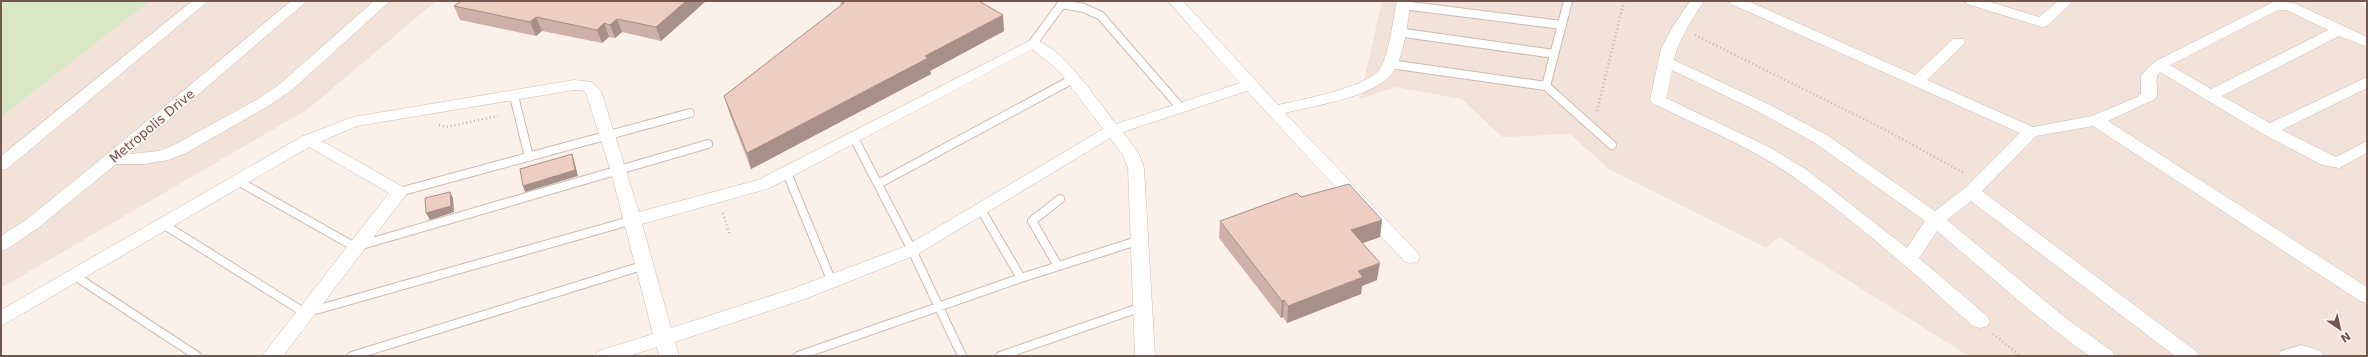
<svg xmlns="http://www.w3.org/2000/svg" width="2368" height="357" font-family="'DejaVu Sans',sans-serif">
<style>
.residential{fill:#f2e2d7}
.green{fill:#d9e7c7}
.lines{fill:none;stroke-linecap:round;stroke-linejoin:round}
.lane-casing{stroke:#cebab2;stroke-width:10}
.street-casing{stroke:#cebab2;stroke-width:1}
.path{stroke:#d3b0a5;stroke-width:2.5;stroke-dasharray:1 3;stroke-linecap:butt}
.lane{stroke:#fff;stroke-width:8}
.street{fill:#fff;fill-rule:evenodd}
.wall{fill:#cdb0a7}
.shaded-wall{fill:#a79088}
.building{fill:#eecdc2;stroke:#a79088}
.labels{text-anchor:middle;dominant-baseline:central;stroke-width:3;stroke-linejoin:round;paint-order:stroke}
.street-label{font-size:13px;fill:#73564e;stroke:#fef5ee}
</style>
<rect width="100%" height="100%" fill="#fbf1e8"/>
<path class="residential" d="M150 1H436L308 109 1 288V117Z
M1382 1H2358L2367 8V356H1969L1779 237 1766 248 1610 170 1570 134 1502 137 1462 99 1396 87 1360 99Z"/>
<path class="green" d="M1 1H150L1 117Z"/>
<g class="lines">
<defs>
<path id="lane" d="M1062 4 1084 8 1101 16 1180 107
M1403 5 1562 25
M1397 32 1554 54
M1033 43 1064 1
M1390 64 1546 86 1612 145
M1546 86 1568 1
M514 96 529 157
M854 138 912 250 962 356
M787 173 832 282
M238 181 355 247 708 144
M878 184 1073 79
M399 192 690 113
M980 208 1021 278
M163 224 305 313 633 220
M1058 266 1032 221 1060 199
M75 276 197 356
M352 356 645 265
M798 356 1021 278 1140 240
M1000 356 1142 307"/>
<path id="street" d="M192 1H208L7 169 1 170V156Z
M291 1H307L129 154 159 151 174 145 258 99 281 83 374 1H390L293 89 270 105 186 153 168 160 144 164H116L38 228 7 249 1 251V236L26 220 106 155Z
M1168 1H1183L1278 105C1300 100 1371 87 1381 67 1391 48 1392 22 1397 1H1411C1407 22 1406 47 1396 67 1382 97 1315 105 1285 113L1417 252 1420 257 1417 262 1411 263 1405 262 1247 91 1123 132 1139 154 1144 168 1155 356H1135L1128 168 1123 155 1110 138 918 254 805 299 675 342 679 356H659L657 347 629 356H595L598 351 653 334 611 172 586 93 582 90H574L357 126 322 141 405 188 408 192 283 356H262L389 193 309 147 1 326V310L303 136 353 117 574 80 592 82 601 91 639 212 758 180 1033 39C1062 46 1097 100 1116 124L1240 83ZM1032 49 1058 70 1103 129 906 246 792 289 671 328 642 224 770 188Z
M1690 1H1704C1692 20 1679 38 1674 60L1770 105 1827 135 1935 211 1965 188 2020 133 1731 4 1729 1H1748L1915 75 1953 39H1963L1965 42 1963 45 1927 80 2033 127 2092 116 2137 97 2141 94V76L2154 62 2275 1 2294 3 2367 37V47L2339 36 2222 96 2270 123 2367 77V88L2282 130 2336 157 2367 141V153L2339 168 2322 165 2263 134 2160 72C2152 80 2161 91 2155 99L2108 121 2367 287V303L2360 301 2093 126 2036 136 1982 191 2196 351 2199 356H2175L1971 201 1947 220 2067 319 2112 351 2115 356H2090L2075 346 2032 312 1937 231 1919 258 1987 316 1990 321 1987 326 1980 328 1973 326C1916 275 1858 223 1795 178 1752 147 1700 127 1652 103L1650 100 1661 49 1672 28ZM2278 10H2286L2328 30 2211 89 2170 65ZM1672 70 1759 112 1815 143 1925 221 1907 248 1807 170 1767 146 1666 98Z
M1965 1H1987L2039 17 2058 1H2073L2047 26 2042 27 1967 4Z
M2301 345 2321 351 2324 356H2278L2281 351Z"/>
</defs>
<use href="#lane" class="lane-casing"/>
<use href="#street" class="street-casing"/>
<path class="path" d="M1695 35 1882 128 1964 173
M1597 111 1624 1
M439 125 446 127 498 116
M723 213 729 233
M1993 334 2021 356"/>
<use href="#lane" class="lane"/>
<use href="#street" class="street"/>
</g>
<path class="wall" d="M706 1 661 41 622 32 615 38 609 37 602 43 542 31 536 36 460 20 454 6Z
M840 1H979L1004 31 930 71 931 74 751 169 729 112 724 96 841 6Z
M1382 220 1380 237 1362 243 1377 280 1362 286 1361 294 1287 323 1283 317 1281 318 1219 238 1220 221Z"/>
<path class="shaded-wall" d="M686 1H706L661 41 656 27Z
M1003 15 1004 31 930 71 931 74 751 169 747 153 925 56Z
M536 17 542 31 536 36 530 22Z
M617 19 622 32 615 38 610 25Z
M604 23 609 37 602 43 597 30Z
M572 154 574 160 578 176 525 192 523 186Z
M450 192 453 198 454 212 430 220 426 213Z
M1382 220 1380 237 1349 248 1351 230Z
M1380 263 1377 280 1362 286 1361 294 1287 323 1288 306 1358 271Z
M1284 300 1283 317 1281 318 1282 301Z"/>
<path class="building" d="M461 1H686L656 27 617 19 610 25 604 23 597 30 536 17 530 22 454 6Z
M841 1H979L1003 15 925 56 928 58 747 153 724 96 844 3Z
M572 154 575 170 523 186 520 169Z
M1349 184 1382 220 1351 230 1380 263 1358 271 1363 277 1288 306 1284 300 1282 301 1220 221 1297 193 1301 197Z
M450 192 451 206 426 213 425 198Z"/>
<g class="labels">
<g class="street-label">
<text transform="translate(152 126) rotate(-40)">Metropolis Drive</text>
</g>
</g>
<rect width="2368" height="357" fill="none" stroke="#73564e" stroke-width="4"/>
<g transform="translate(2340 329) rotate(146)" stroke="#fef5ee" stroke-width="3" paint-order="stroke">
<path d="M0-3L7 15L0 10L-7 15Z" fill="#73564e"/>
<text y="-6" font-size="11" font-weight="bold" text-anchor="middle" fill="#73564e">N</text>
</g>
</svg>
